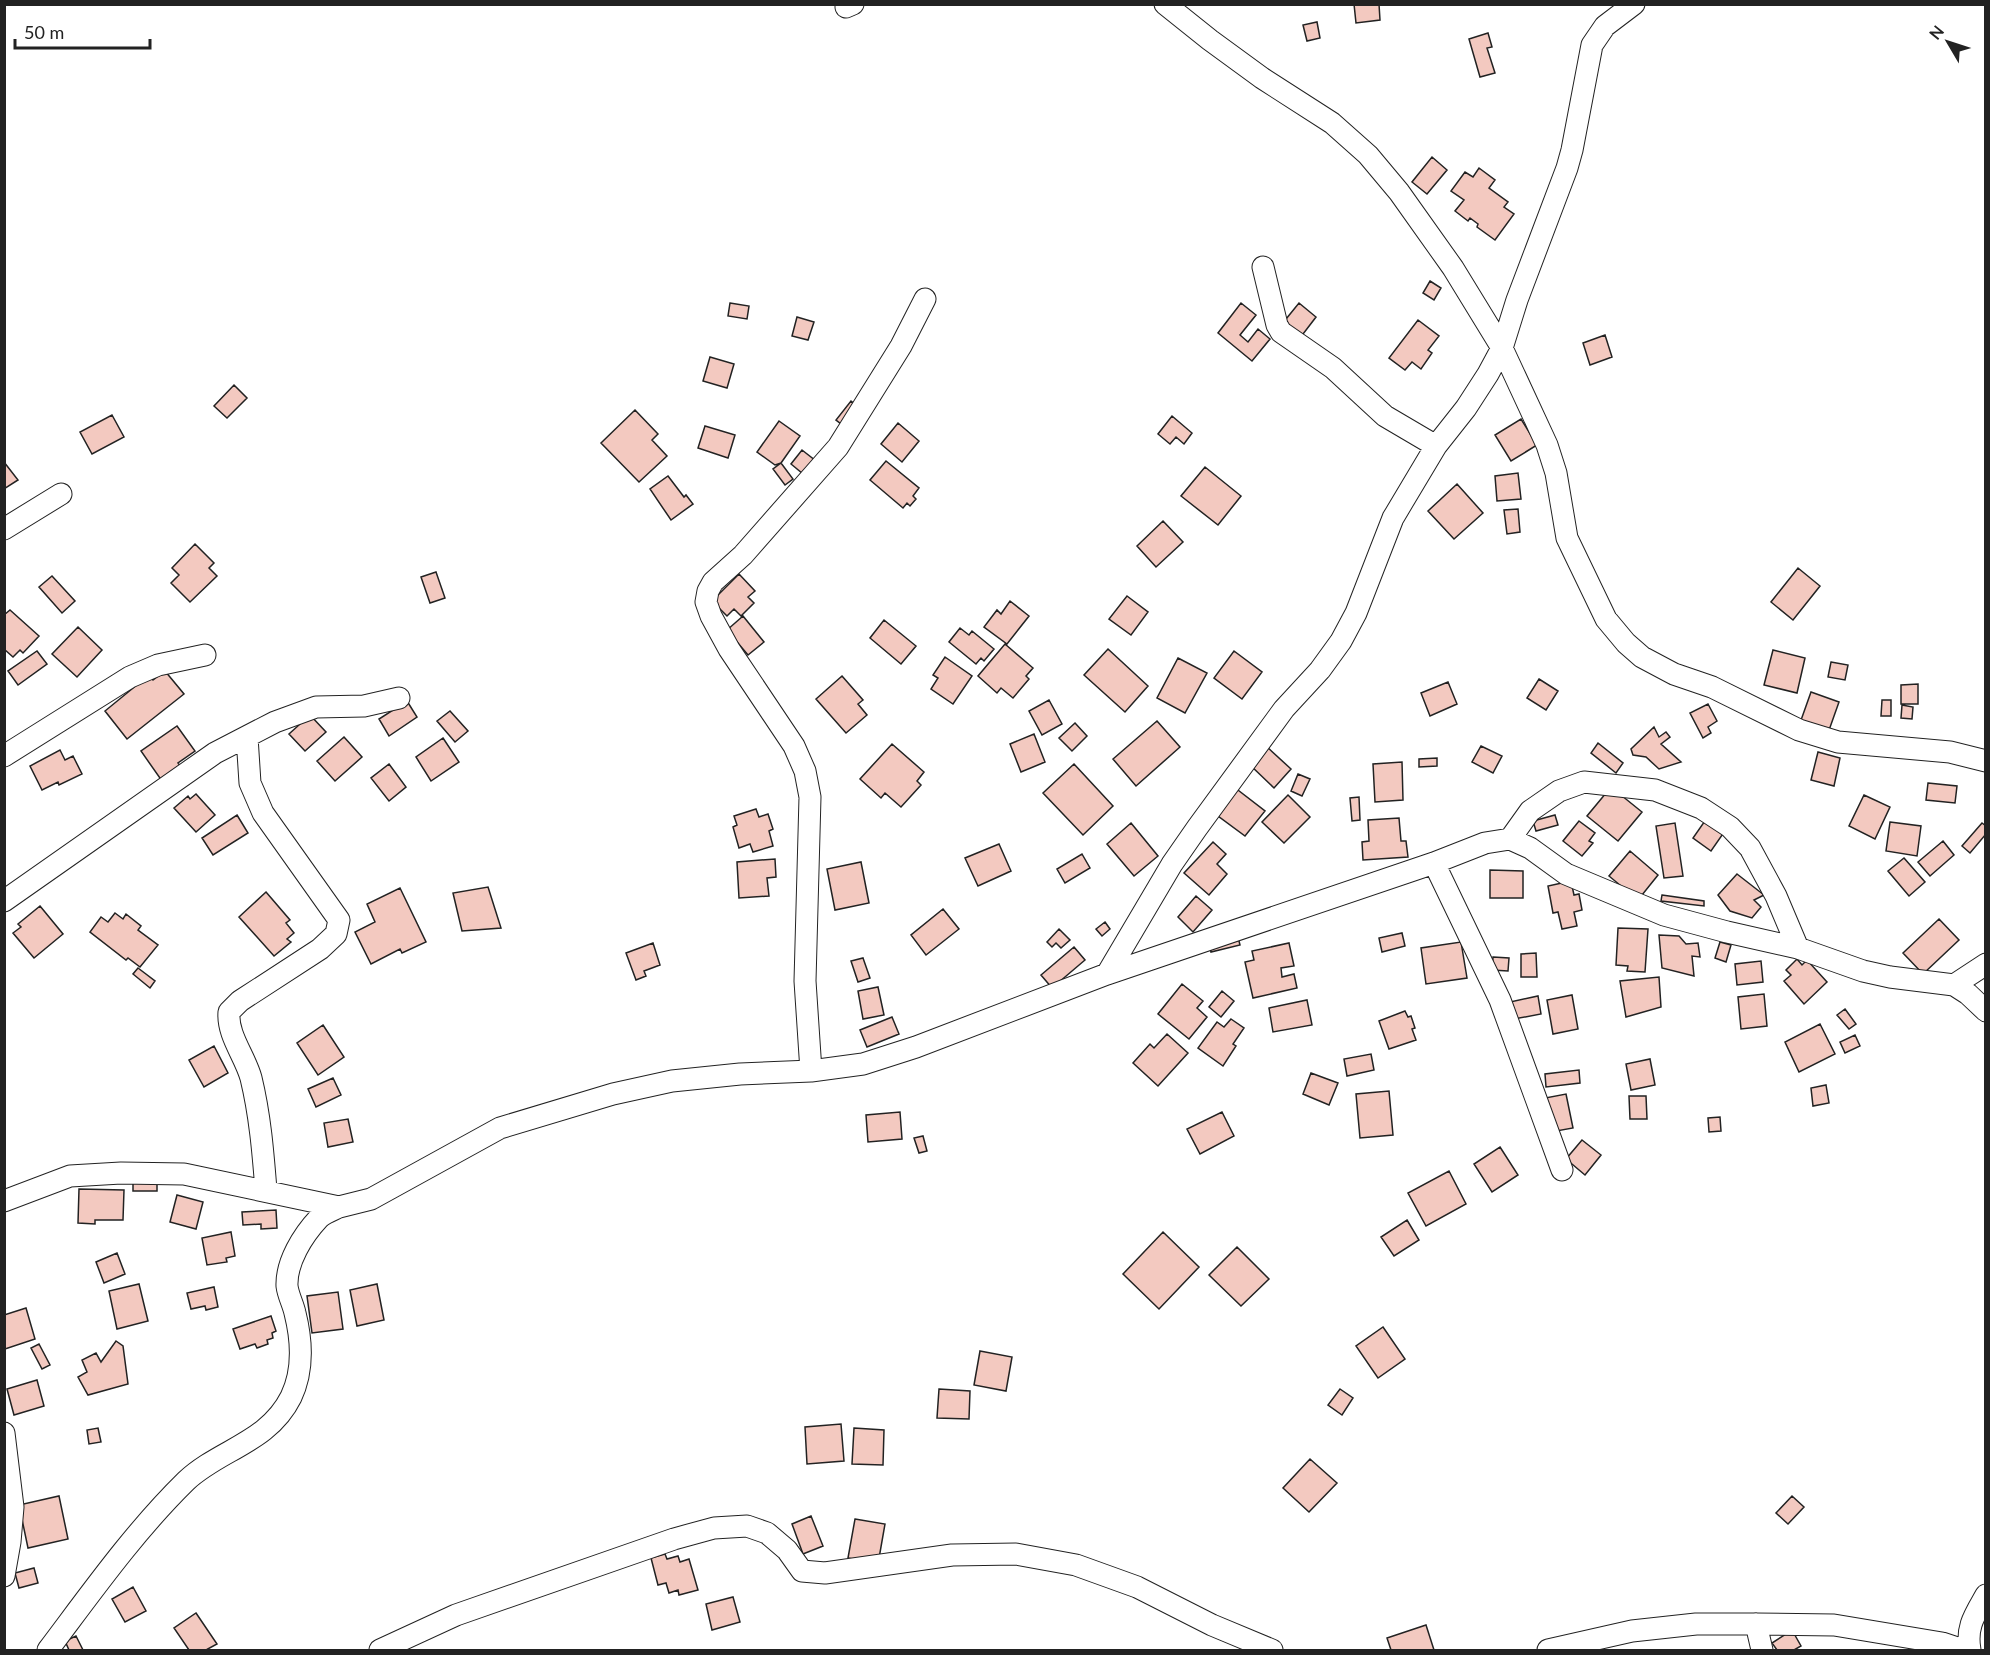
<svg xmlns="http://www.w3.org/2000/svg" width="1990" height="1655" font-family="Lato,sans-serif">
<style>
.building{fill:#f3c9c0;stroke:#222;stroke-width:1.5}
.lines{fill:none;stroke-linecap:round;stroke-linejoin:round}
.minor-casing{stroke:#222;stroke-width:23}
.minor{stroke:#fff;stroke-width:21}
</style>
<rect width="100%" height="100%" fill="#fff"/>
<path class="building" d="M1354 4H1379L1380 20 1356 23Z
M1317 22 1320 38 1307 41 1303 25Z
M1488 33 1492 47 1487 48 1495 73 1480 77 1469 39Z
M1432 157 1447 170 1427 194 1412 182Z
M1479 168 1495 180 1489 188 1508 202 1504 207 1514 214 1495 240 1477 227 1478 224 1470 218 1468 221 1455 211 1464 200 1451 191 1465 172 1473 177Z
M1430 281 1441 288 1434 300 1423 293Z
M730 303 749 306 747 319 728 316Z
M1241 303 1256 315 1240 335 1248 342 1258 329 1270 339 1252 361 1218 333Z
M1299 303 1316 317 1300 338 1282 324Z
M797 317 814 322 808 340 792 336Z
M1418 320 1439 336 1428 350 1432 353 1421 369 1412 362 1405 370 1389 358Z
M1605 335 1612 357 1590 365 1583 343Z
M710 357 734 364 727 388 703 381Z
M234 385 247 398 227 418 214 406Z
M851 401 860 408 845 427 836 420Z
M635 410 658 434 652 440 667 456 639 482 601 443Z
M112 415 124 437 92 454 80 432Z
M1172 416 1192 433 1184 444 1176 437 1170 444 1158 434Z
M1521 419 1537 445 1511 461 1495 435Z
M779 421 800 436 781 463 775 465 757 452Z
M898 423 919 441 902 462 881 444Z
M705 426 735 435 728 458 698 448Z
M802 450 816 461 808 478 791 464Z
M886 461 919 488 913 496 916 499 910 506 907 503 903 508 870 480Z
M4 462 18 480 4 489Z
M781 463 793 479 785 485 773 469Z
M1205 467 1241 496 1218 525 1181 496Z
M1518 473 1521 499 1497 501 1495 476Z
M668 476 684 497 686 495 693 504 671 520 650 489Z
M1457 484 1483 513 1454 539 1428 511Z
M1518 509 1520 532 1507 534 1504 510Z
M1163 521 1183 542 1156 567 1137 546Z
M195 544 214 563 209 568 217 576 190 602 171 583 179 575 172 568Z
M1798 568 1820 586 1793 620 1771 602Z
M436 572 445 598 430 603 421 577Z
M739 574 755 591 748 597 754 603 741 616 734 609 727 616 712 601Z
M52 576 75 601 62 613 39 587Z
M1127 596 1148 612 1131 635 1109 619Z
M1010 601 1029 616 1007 644 984 627 997 610 1001 614Z
M10 610 39 636 23 653 20 650 13 657 4 649V615Z
M743 616 764 642 748 655 727 630Z
M884 620 916 646 901 664 870 638Z
M78 627 102 650 77 677 52 654Z
M960 628 969 635 972 631 994 649 984 661 981 658 976 664 949 642Z
M1005 644 1033 668 1026 676 1029 679 1013 698 1001 688 997 693 978 676Z
M1108 649 1148 686 1125 712 1084 675Z
M1773 650 1805 658 1797 693 1764 685Z
M37 651 47 664 18 685 8 671Z
M1234 651 1262 672 1242 699 1214 678Z
M945 657 972 676 953 704 931 689 938 678 933 675Z
M1178 658 1207 673 1185 713 1157 698Z
M1831 662 1848 665 1845 680 1828 677Z
M165 671 184 694 127 739 105 711 149 675 153 680Z
M842 676 863 700 858 704 867 715 846 733 816 699Z
M1539 679 1558 691 1546 710 1527 698Z
M1448 682 1457 704 1430 716 1421 693Z
M1918 684V704H1901V685Z
M1811 692 1839 702 1828 733 1800 723Z
M1049 700 1062 724 1042 735 1029 711Z
M1882 700H1891V716H1881Z
M407 701 417 717 389 736 379 719Z
M1708 704 1717 721 1708 727 1711 733 1703 738 1690 713Z
M1902 705 1913 707 1912 719 1901 718Z
M450 711 468 731 455 742 437 721Z
M310 715 326 732 305 751 289 734Z
M1157 721 1180 747 1136 786 1113 759Z
M1075 723 1087 736 1072 751 1059 738Z
M177 726 195 751 178 763 181 767 162 781 141 751Z
M1654 727 1659 737 1666 732 1670 737 1661 744 1681 762 1659 769 1646 757 1633 755 1631 749Z
M1034 734 1045 762 1021 772 1010 744Z
M344 737 362 757 335 781 317 761Z
M443 738 459 762 431 781 416 757Z
M1598 743 1623 763 1616 773 1591 753Z
M892 744 924 772 917 781 921 785 901 807 885 793 881 798 860 779Z
M1266 746 1291 769 1274 788 1249 764Z
M1481 746 1502 756 1493 773 1472 762Z
M60 750 65 760 73 756 82 774 59 785 58 782 42 790 30 766Z
M1818 752 1840 758 1834 786 1811 780Z
M1437 758V766L1419 767V759Z
M1402 762 1403 800 1375 802 1373 764Z
M389 764 406 787 389 801 371 778Z
M1074 764 1113 806 1083 835 1043 793Z
M1298 774 1310 779 1302 796 1291 791Z
M1928 783 1957 786 1955 803 1926 800Z
M1234 787 1265 811 1245 836 1214 813Z
M1611 787 1642 812 1618 841 1587 816Z
M196 794 215 815 196 832 174 808 188 796 190 799Z
M1288 795 1310 817 1284 843 1262 822Z
M1864 795 1890 807 1875 839 1849 826Z
M1359 797 1360 820 1352 821 1350 798Z
M756 809 759 817 768 814 773 829 769 831 773 846 753 852 750 844 739 848 733 827 737 825 734 816Z
M237 815 248 833 213 855 202 838Z
M1555 815 1558 825 1536 831 1533 821Z
M1709 815 1727 828 1711 851 1693 838Z
M1399 818 1401 841H1406L1408 857 1363 860 1362 842 1369 841 1368 820Z
M1579 821 1595 833 1589 841 1593 843 1582 856 1563 841Z
M1890 822 1921 826 1917 856 1886 851Z
M1131 823 1158 856 1134 876 1107 844Z
M1675 823 1683 876 1664 878 1656 826Z
M1982 823 1986 826V834L1970 853 1962 846Z
M1943 841 1954 855 1930 876 1918 862Z
M1213 842 1226 854 1217 864 1227 874 1209 895 1184 873Z
M999 844 1011 871 978 886 965 858Z
M1630 851 1658 875 1638 900 1609 876Z
M1082 854 1090 868 1065 883 1057 869Z
M1904 858 1925 882 1909 896 1888 871Z
M775 859 776 877 767 878 769 896 739 898 737 862Z
M861 862 869 903 835 910 827 869Z
M1490 870 1523 871V898H1490Z
M1737 874 1764 895 1754 900 1761 907 1752 918 1730 911 1718 895Z
M1571 881 1574 895 1579 894 1582 910 1574 912 1577 926 1562 929 1558 912 1553 913 1548 886Z
M488 887 501 928 462 931 453 893Z
M400 888 426 942 402 953 400 949 371 964 355 932 375 922 367 904Z
M266 892 290 920 286 923 294 933 287 939 291 942 274 956 239 917Z
M1662 895 1704 901V906L1661 901Z
M1196 896 1212 910 1193 932 1178 917Z
M40 906 63 934 34 958 13 933 21 927 18 924Z
M943 909 959 929 926 955 911 935Z
M115 913 123 919 126 914 141 926 138 930 158 945 140 967 128 958 126 960 90 932 101 917 108 922Z
M1939 919 1959 940 1923 974 1903 953Z
M1105 922 1110 929 1102 936 1096 929Z
M1618 928 1648 929 1645 972 1627 971 1628 966 1616 965Z
M1059 929 1070 940 1061 948 1056 943 1052 947 1047 942Z
M1402 933 1405 946 1382 952 1379 938Z
M1659 935 1679 936 1686 944 1698 943 1700 957 1692 956 1694 976 1662 968Z
M1238 937 1240 945 1211 952 1209 944Z
M1461 942 1467 978 1426 984 1421 948Z
M1720 942 1731 945 1726 962 1715 958Z
M653 943 660 965 644 971 646 976 636 980 626 953Z
M1289 943 1294 966 1281 968 1282 977 1294 974 1297 988 1253 998 1245 962 1254 960 1252 951Z
M1074 947 1085 960 1052 988 1041 975Z
M1536 953 1537 977H1521V954Z
M1493 957 1509 958 1508 971 1492 970Z
M863 958 870 978 858 982 851 961Z
M1797 959 1802 965 1807 960 1827 982 1804 1004 1784 981 1791 975 1786 970Z
M1761 961 1763 982 1737 985 1735 964Z
M138 968 155 981 150 988 133 974Z
M1659 977 1661 1007 1626 1017 1620 981Z
M1182 984 1203 1001 1197 1008 1207 1017 1189 1039 1158 1014Z
M878 987 884 1015 863 1019 858 991Z
M1222 991 1234 1001 1221 1017 1209 1007Z
M1764 994 1767 1026 1741 1029 1738 997Z
M1572 995 1578 1029 1553 1034 1547 1000Z
M1538 996 1541 1014 1514 1019 1510 1002Z
M1307 1000 1312 1025 1273 1032 1269 1008Z
M1845 1009 1856 1024 1849 1029 1837 1015Z
M1405 1011 1408 1017 1411 1016 1415 1028 1412 1029 1416 1040 1389 1049 1379 1021Z
M892 1017 899 1034 867 1047 860 1030Z
M1231 1019 1244 1028 1233 1044 1236 1046 1223 1066 1198 1048 1217 1022 1224 1027Z
M1820 1024 1835 1054 1799 1072 1785 1042Z
M323 1025 344 1057 318 1075 297 1043Z
M1167 1034 1188 1053 1158 1086 1133 1063 1150 1044 1154 1048Z
M1855 1035 1860 1046 1845 1053 1840 1042Z
M214 1046 228 1073 204 1087 189 1060Z
M1371 1054 1374 1070 1347 1076 1344 1059Z
M1650 1059 1655 1085 1631 1090 1626 1064Z
M1579 1070 1580 1083 1546 1087 1545 1074Z
M1311 1073 1338 1083 1329 1105 1303 1094Z
M333 1078 341 1095 316 1107 308 1089Z
M1826 1085 1829 1103 1813 1106 1811 1088Z
M1389 1091 1393 1135 1360 1138 1356 1094Z
M1566 1094 1573 1128 1551 1132 1545 1098Z
M1629 1096H1646L1647 1119H1630Z
M900 1112 902 1139 868 1142 866 1115Z
M1222 1112 1234 1136 1200 1154 1187 1129Z
M1720 1117 1721 1131 1709 1132 1708 1118Z
M348 1119 353 1142 328 1147 324 1123Z
M923 1136 927 1151 919 1153 914 1138Z
M1582 1140 1601 1155 1585 1175 1566 1159Z
M1500 1147 1518 1175 1492 1192 1474 1164Z
M1449 1171 1466 1204 1426 1226 1408 1193Z
M133 1181H157V1191H133Z
M79 1189 124 1190 123 1220H95V1224L78 1223Z
M177 1195 203 1202 196 1229 170 1222Z
M276 1210 277 1228 261 1229V1224L243 1225 242 1212Z
M1407 1220 1419 1240 1394 1256 1381 1237Z
M231 1232 235 1256 226 1258 227 1262 207 1265 202 1238Z
M1163 1232 1199 1267 1159 1309 1123 1274Z
M1237 1247 1269 1279 1241 1306 1209 1275Z
M117 1253 125 1274 104 1283 96 1262Z
M139 1284 148 1321 117 1329 109 1291Z
M377 1284 384 1320 357 1326 350 1290Z
M214 1287 218 1307 206 1310 205 1306 191 1309 187 1293Z
M338 1292 343 1329 312 1333 307 1296Z
M26 1308 35 1339 5 1349 4 1315Z
M271 1316 276 1331 272 1333 273 1338 267 1340 268 1344 257 1348 255 1344 240 1349 233 1329Z
M1383 1327 1405 1359 1378 1378 1356 1346Z
M116 1341 123 1346 128 1384 88 1395 78 1377 87 1372 82 1360 96 1353 101 1362Z
M39 1344 50 1365 42 1369 31 1348Z
M980 1351 1012 1357 1006 1391 974 1385Z
M37 1380 44 1406 14 1415 7 1389Z
M939 1389 970 1391 969 1419 937 1418Z
M1340 1389 1353 1398 1342 1415 1328 1405Z
M841 1424 844 1461 807 1464 805 1427Z
M98 1428 101 1442 89 1444 87 1430Z
M854 1428 884 1430 883 1465 852 1464Z
M1310 1459 1337 1483 1309 1512 1283 1488Z
M59 1496 68 1539 28 1548 19 1505Z
M1792 1496 1804 1507 1788 1524 1776 1513Z
M811 1516 823 1546 803 1554 792 1524Z
M855 1519 885 1524 878 1564 848 1558Z
M665 1554 667 1559 678 1556 680 1562 689 1559 698 1590 679 1595 678 1590 669 1593 666 1583 658 1585 651 1558Z
M34 1568 38 1583 19 1588 15 1573Z
M133 1587 146 1611 125 1622 112 1599Z
M733 1597 740 1622 712 1630 706 1604Z
M196 1613 217 1644 206 1650H189L174 1628Z
M1426 1625 1434 1650H1391L1387 1638Z
M1792 1630 1801 1646 1794 1650H1777L1772 1643Z
M76 1636 83 1650H69L65 1641Z"/>
<g class="lines">
<defs>
<path id="minor" d="M1165 4 1210 40 1262 78 1332 123 1368 155 1399 192 1453 268 1502 348 1547 445 1556 473 1567 538 1606 619 1626 643 1642 657 1674 674 1712 687 1799 730 1838 742 1950 752 1986 761
M846 7 853 4
M1263 267 1277 325 1281 332 1333 368 1385 416 1436 446
M4 529 61 494
M247 737 250 783 263 813 339 920 336 934 320 949 240 1001 229 1012C227 1035 245 1056 251 1078 260 1115 263 1152 266 1190
M4 756 130 677 158 665 205 655
M1510 839 1530 811 1559 791 1584 782 1655 790 1701 808 1730 827 1750 848 1776 896 1798 948
M1434 863 1500 1000 1562 1170
M4 901 215 753 275 722 316 707 364 706 399 698
M1107 974 1434 863 1485 843 1510 839 1530 848 1566 874 1664 915 1727 932 1798 948 1863 971 1890 977 1954 985 1968 994 1986 1011
M1954 985 1986 964
M811 1071 805 981 810 797 805 771 794 746 729 649 711 616 706 602 708 591 713 582 743 555 838 447 901 346 925 299
M4 1201 70 1176 121 1173 184 1174 339 1207 371 1199 500 1128 613 1094 672 1081 740 1074 811 1071 863 1064 916 1047 1107 974 1172 864 1197 828 1284 709 1320 670 1341 641 1356 613 1393 518 1436 446 1466 408 1488 374 1502 348 1517 300 1567 168 1572 150 1592 45 1605 26 1634 4
M4 1433 13 1507 10 1542 4 1576
M1756 1624 1762 1650
M48 1650C91 1593 134 1532 186 1481 220 1449 268 1443 291 1397 304 1370 302 1341 295 1313 293 1304 288 1295 287 1286 286 1262 303 1235 319 1218 324 1213 333 1210 339 1207
M380 1650 456 1615 674 1539 714 1528 747 1526 767 1533 787 1550 802 1571 825 1573 952 1555 1016 1554 1076 1565 1137 1587 1212 1625 1272 1650
M1548 1650 1632 1631 1696 1624H1756L1834 1625 1942 1643 1963 1650
M1970 1650C1966 1627 1974 1616 1986 1595"/>
</defs>
<use href="#minor" class="minor-casing"/>
<use href="#minor" class="minor"/>
</g>
<rect width="1990" height="1655" fill="none" stroke="#222222" stroke-width="12"/>
<g transform="translate(1948 42) rotate(309)" stroke="#ffffff" stroke-width="4.5" paint-order="stroke">
<path d="M0-4.5L10 22L0 15L-10 22Z" fill="#222222"/>
<text y="-9" font-size="16" font-weight="bold" text-anchor="middle" fill="#222222">N</text>
</g>
<path d="M15 39v9h135v-9" fill="none" stroke="#222222" stroke-width="3"/>
<text x="24" y="39" font-size="18" fill="#222222" stroke="#ffffff" stroke-width="4.5" paint-order="stroke">50 m</text>
</svg>
